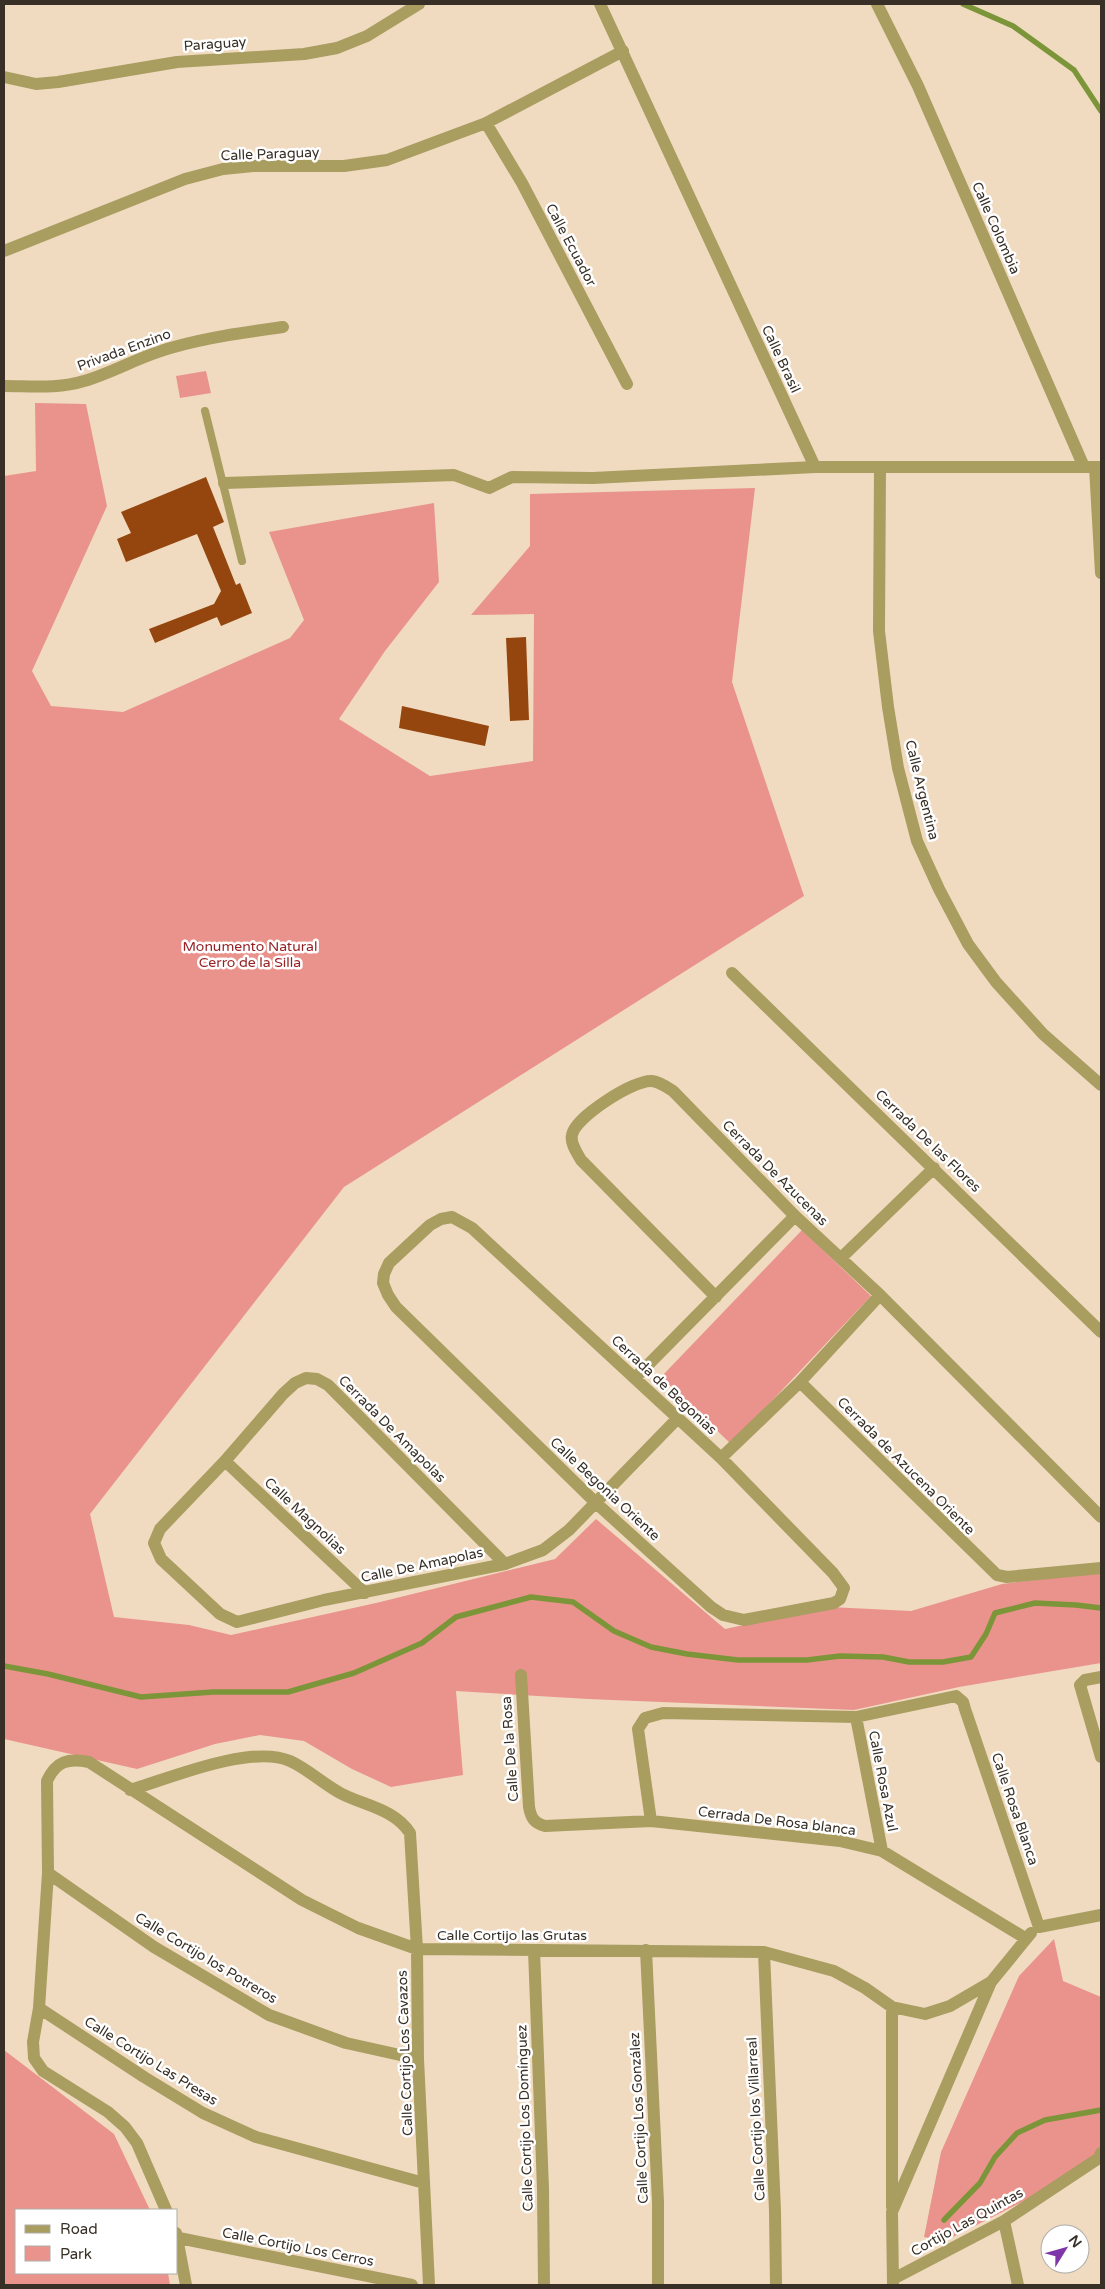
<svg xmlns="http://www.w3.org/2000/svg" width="1105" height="2289" font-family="'Varela Round',sans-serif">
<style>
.green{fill:#ea938d}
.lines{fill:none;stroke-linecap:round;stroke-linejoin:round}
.stream{stroke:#7c9539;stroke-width:5.5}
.building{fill:#94460e}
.service{stroke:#a99d60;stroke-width:8}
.minor{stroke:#a99d60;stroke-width:12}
.labels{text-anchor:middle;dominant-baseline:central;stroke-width:5;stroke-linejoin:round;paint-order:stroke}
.street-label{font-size:14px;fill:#383026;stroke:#fff}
.park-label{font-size:14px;fill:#962124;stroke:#fff}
</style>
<rect width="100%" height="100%" fill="#f0dbc1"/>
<path class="green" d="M206 371 211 393 180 398 176 376Z
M35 403 86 404 107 506 32 671 51 706 123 712 290 638 304 620 269 532 434 503 439 582 385 651 339 719 430 776 533 761 534 614 471 615 530 546V494L755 488 732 682 804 896 344 1187 90 1514 114 1617 189 1625 231 1635 376 1603 555 1559 596 1519 725 1629 830 1607 911 1611 1002 1584 1101 1572V1663L959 1687 854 1710 588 1699 456 1691 463 1775 391 1787 352 1769 304 1741 260 1735 215 1744 137 1769 4 1739V476L36 471Z
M802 1230 871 1296 731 1444 661 1377Z
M1054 1939 1063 1981 1101 1997V2162L945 2241 924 2237 941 2152 1019 1976Z
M4 2050 114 2134 150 2210H16V2273H168L170 2285H4Z"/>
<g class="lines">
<path class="stream" d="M963 4 1013 26 1074 70 1101 111
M4 1666 48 1674 141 1697 213 1692H288L354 1673 422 1643 456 1617 531 1597 573 1602 614 1631 651 1647 687 1654 738 1660H807L840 1656 883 1657 909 1662H943L971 1657 986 1634 995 1613 1035 1603 1076 1605 1101 1608
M944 2220 980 2183 995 2157 1017 2133 1045 2120 1101 2110"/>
</g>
<path class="building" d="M206 477 224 522 213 527 236 585 240 583 252 613 221 626 217 617 155 643 149 629 214 604 221 591 197 534 126 562 117 539 131 533 121 512Z
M526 637 529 720 510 721 506 638Z
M402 706 489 726 485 746 399 728Z"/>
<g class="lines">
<path class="service" d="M205 411 242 561"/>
<path class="minor" d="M600 4 815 467
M877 4 918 86 1084 467
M4 77 36 84 58 82 177 62 304 54 337 48 367 36 419 4
M486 123 522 183 627 384
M4 251 185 179 223 169 253 166H344L387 160 486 123 623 51
M4 386C30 386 59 389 84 381 115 372 142 355 174 347 209 337 247 332 283 327
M1095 467 1101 573
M880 468 879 631 888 707 898 768 917 841 939 889 968 944 996 982 1043 1034 1101 1085
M224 483 454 475 489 488 512 477 593 478 815 467H1101
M732 973 1101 1332
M452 1217 472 1228 721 1458 833 1573 844 1588 840 1599 834 1603 744 1620 723 1615 711 1607 596 1503 396 1307 388 1295 383 1283 384 1274 389 1263 430 1225 441 1219Z
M841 1258 934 1168
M716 1297 581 1160C577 1153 570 1143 572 1135 575 1117 635 1079 652 1081 660 1082 667 1087 673 1091L795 1216 880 1295 1101 1517
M635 1378 795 1216
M800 1382 997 1575 1007 1577 1101 1568
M721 1458 800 1382 880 1295
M225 1461 365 1593
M505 1564 328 1385 317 1379 306 1378 295 1383 283 1394 225 1461 160 1529 154 1543 161 1559 220 1614 237 1622 324 1600 505 1564 543 1550 569 1530 677 1419
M521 1675 529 1807C531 1818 534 1823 545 1826L651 1821 840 1841 882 1851 1025 1938
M1101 1677 1085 1680 1080 1685 1101 1757
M856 1717 882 1851
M130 1790C170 1778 251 1744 290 1761 308 1769 323 1784 342 1794 366 1806 394 1809 410 1833L417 1949 418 2059 429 2285
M651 1821 638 1729 645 1718 663 1713 856 1717 956 1696 963 1702 965 1709 1039 1927
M48 1873 154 1947 269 2015 346 2043 418 2059
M1039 1927 1101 1915
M534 1950 543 2189 544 2285
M646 1950 658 2202V2285
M764 1952 775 2211 776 2285
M892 2007V2207
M39 2008 144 2077 203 2113 256 2137 424 2183
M166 2210 137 2143 125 2127 108 2112 43 2071 34 2058 33 2042 39 2008 48 1873 47 1781C56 1761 68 1758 89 1762L302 1900 358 1928 417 1949 764 1952 834 1971 865 1988 892 2007 925 2014 950 2006 991 1982
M1004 2221 1018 2285
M176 2233 186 2285
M179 2238 412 2285
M893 2279 1004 2221 1099 2158 1101 2153
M893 2285 892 2212 991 1982 1031 1933"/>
</g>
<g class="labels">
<g class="street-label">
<text transform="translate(215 44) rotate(-4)">Paraguay</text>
<text transform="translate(270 154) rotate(-2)">Calle Paraguay</text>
<text transform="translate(996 228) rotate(66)">Calle Colombia</text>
<text transform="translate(571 245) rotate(62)">Calle Ecuador</text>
<text transform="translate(124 350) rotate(-20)">Privada Enzino</text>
<text transform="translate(781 359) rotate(65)">Calle Brasil</text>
<text transform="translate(922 790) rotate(76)">Calle Argentina</text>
<text transform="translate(928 1141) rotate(44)">Cerrada De las Flores</text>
<text transform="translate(775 1173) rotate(45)">Cerrada De Azucenas</text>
<text transform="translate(664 1385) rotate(43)">Cerrada de Begonias</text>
<text transform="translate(392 1429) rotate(45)">Cerrada De Amapolas</text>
<text transform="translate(906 1466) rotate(45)">Cerrada de Azucena Oriente</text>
<text transform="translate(605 1489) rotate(43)">Calle Begonia Oriente</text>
<text transform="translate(305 1516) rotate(43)">Calle Magnolias</text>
<text transform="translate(422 1565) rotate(-12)">Calle De Amapolas</text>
<text transform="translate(510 1749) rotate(-94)">Calle De la Rosa</text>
<text transform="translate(883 1781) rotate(79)">Calle Rosa Azul</text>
<text transform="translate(1015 1809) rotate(71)">Calle Rosa Blanca</text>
<text transform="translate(777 1821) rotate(7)">Cerrada De Rosa blanca</text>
<text x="512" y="1935">Calle Cortijo las Grutas</text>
<text transform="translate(206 1958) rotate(31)">Calle Cortijo los Potreros</text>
<text transform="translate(405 2053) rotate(-92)">Calle Cortijo Los Cavazos</text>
<text transform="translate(151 2061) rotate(32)">Calle Cortijo Las Presas</text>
<text transform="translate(525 2118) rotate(-92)">Calle Cortijo Los Domínguez</text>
<text transform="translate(639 2118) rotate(-93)">Calle Cortijo Los González</text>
<text transform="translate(756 2119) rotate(-93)">Calle Cortijo los Villarreal</text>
<text transform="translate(967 2222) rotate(-29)">Cortijo Las Quintas</text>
<text transform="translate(298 2247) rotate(11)">Calle Cortijo Los Cerros</text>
</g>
<g class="park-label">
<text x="250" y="946">Monumento Natural<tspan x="250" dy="16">Cerro de la Silla</tspan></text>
</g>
</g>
<rect width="1105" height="2289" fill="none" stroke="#383026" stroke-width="10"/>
<rect x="15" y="2209" width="162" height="65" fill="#ffffff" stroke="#afaca8"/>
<rect x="25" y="2225" width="25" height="8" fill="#a99d60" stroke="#afaca8"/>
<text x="60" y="2234" font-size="15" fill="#383026">Road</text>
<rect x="25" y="2246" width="25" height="15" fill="#ea938d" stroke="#afaca8"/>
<text x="60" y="2259" font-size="15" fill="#383026">Park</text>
<g transform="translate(1065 2249) rotate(53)"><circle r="24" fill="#ffffff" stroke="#afaca8"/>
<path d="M0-4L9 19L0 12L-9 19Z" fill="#7f36a9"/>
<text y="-8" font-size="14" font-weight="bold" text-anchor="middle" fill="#383026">N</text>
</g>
</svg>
